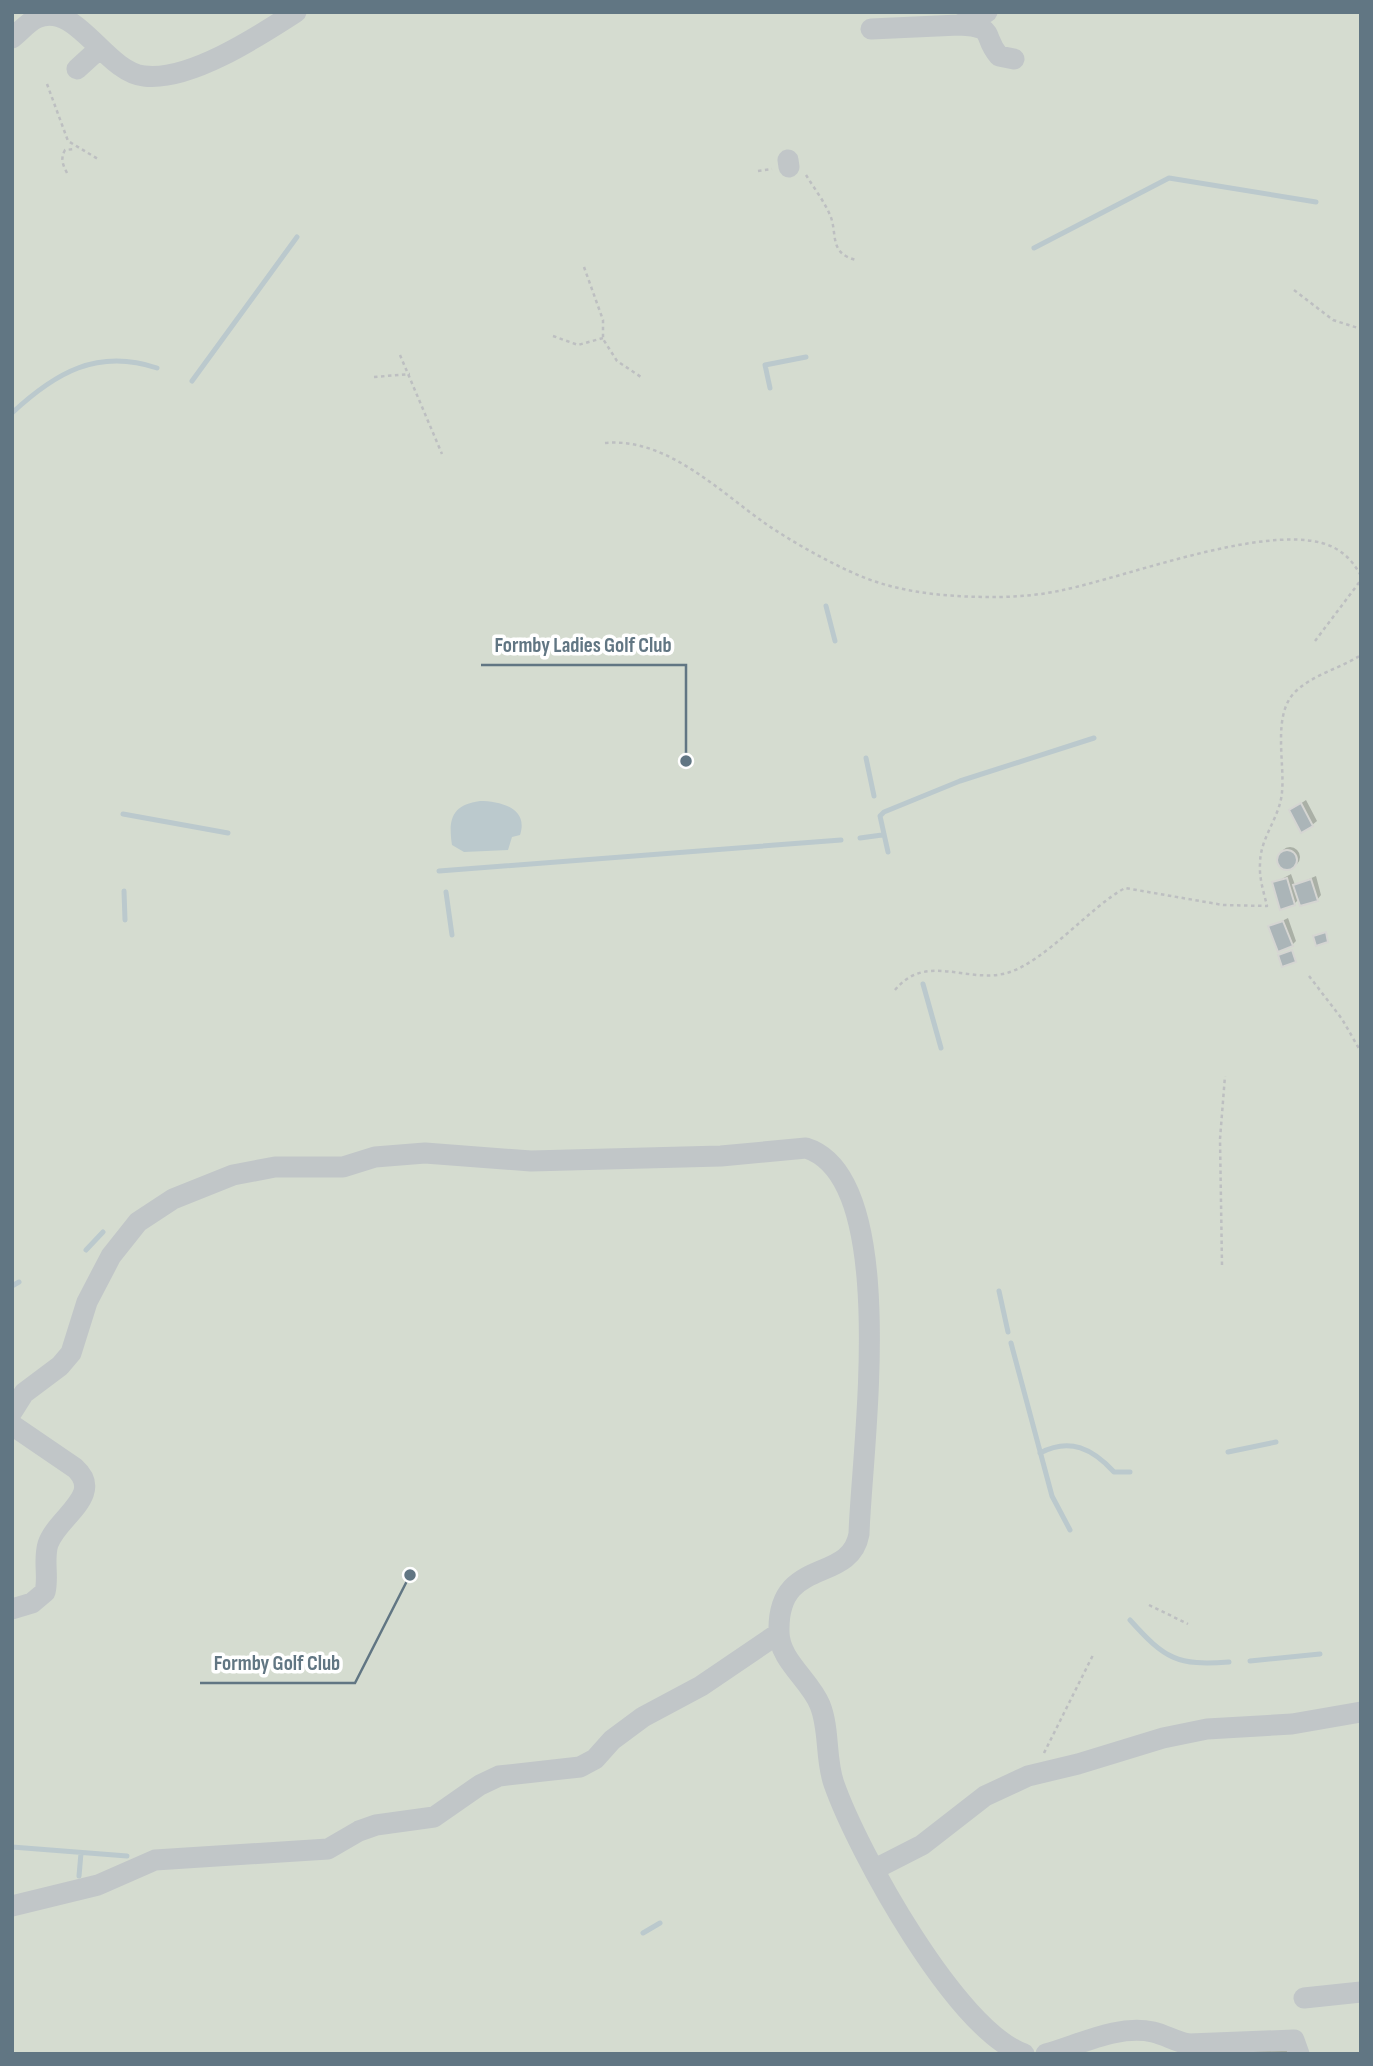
<svg xmlns="http://www.w3.org/2000/svg" width="1373" height="2066" font-family="'Sofia Sans Condensed',sans-serif">
<style>
.green{fill:#d5dcd0}
.water{fill:#bbc9cd}
.shadow{fill:#0003}
.lines{fill:none;stroke-linecap:round;stroke-linejoin:round}
.stream{stroke:#bbc9cd;stroke-width:5}
.building{fill:#abb5b8;stroke:#d5d5d2;stroke-width:2}
.path{stroke:#bdbfc1;stroke-width:2.5;stroke-dasharray:3.5 3.5;stroke-linecap:butt}
.minor{stroke:#c1c6c8;stroke-width:21}
.leader{fill:none;stroke:#617683;stroke-width:2.5}
.callout-dot{fill:#617683;stroke:#fff;stroke-width:2.5}
.callout-label{font-size:21px;text-anchor:middle;font-weight:bold;fill:#617683;stroke:#fff;stroke-width:7;stroke-linejoin:round;paint-order:stroke}
</style>
<rect width="100%" height="100%" fill="#f4f4ef"/>
<path class="green" d="M12 12H1361V2054H12Z"/>
<path class="water" d="M480 801C500 801 529 808 520 835L512 837 508 850 464 852 452 845C448 819 452 805 480 801Z"/>
<path class="shadow" d="M1306 800 1317 821 1312 825 1291 810Z
M1280 857a10 10 0 1 1 20 0a10 10 0 1 1-20 0Z
M1291 874 1295 885 1316 876 1321 895 1317 900 1299 899 1294 904 1274 883Z
M1288 918 1296 941 1292 945 1270 927Z
M1229 2049H1293V2054H1223Z"/>
<g class="lines">
<path class="stream" d="M1034 248 1169 178 1316 202
M192 381 297 237
M770 388 765 365 806 357
M12 413C55 373 97 348 157 368
M826 606 835 641
M866 758 874 796
M123 814 228 833
M860 838 882 835
M888 852 880 816 884 812 960 781 1094 738
M439 871 841 840
M124 891 125 920
M446 892 452 935
M923 984 941 1048
M86 1250 103 1232
M12 1286 19 1282
M999 1291 1008 1332
M1011 1343 1052 1496 1070 1530
M1228 1452 1276 1442
M1040 1453C1070 1437 1093 1449 1114 1472H1130
M1130 1620C1165 1659 1177 1666 1229 1662
M1250 1661 1320 1654
M12 1847 127 1856
M79 1876 81 1853
M643 1933 660 1923"/>
</g>
<path class="building" d="M1301 803 1313 826 1301 833 1289 810Z
M1277 860a10 10 0 1 1 20 0a10 10 0 1 1-20 0Z
M1287 878 1295 905 1280 910 1272 882Z
M1311 879 1318 901 1300 906 1293 885Z
M1283 921 1293 946 1278 952 1268 926Z
M1326 932 1328 942 1316 946 1313 936Z
M1292 950 1296 962 1282 967 1278 955Z"/>
<g class="lines">
<path class="path" d="M47 84 68 141 98 159
M758 171 772 169
M67 173C63 165 60 159 65 150L75 149
M806 175C814 188 824 201 830 215 838 233 828 253 856 260
M584 267 603 320V339L617 361 641 377
M1294 290 1333 320 1361 329
M553 336 578 345 603 338
M400 355 442 454
M374 377 410 374
M605 443C666 437 719 491 766 524 791 541 821 558 849 571 895 593 945 597 994 597 1016 597 1041 595 1063 590 1129 576 1259 526 1322 543 1340 548 1352 559 1361 576
M1315 641 1361 580
M1309 976 1342 1019 1361 1052
M895 990C926 952 967 984 1007 973 1045 962 1090 907 1125 888L1223 905 1267 906C1264 893 1259 878 1260 864 1260 837 1280 818 1282 792 1285 763 1272 715 1295 692 1312 675 1341 668 1361 655
M1222 1265 1220 1139 1225 1076
M1149 1605 1188 1624
M1044 1753 1093 1655"/>
<path class="minor" d="M959 25C998 27 981 35 999 56L1014 59
M871 29 959 25 987 12
M12 38C20 32 28 22 37 18 76 0 105 72 144 76 189 82 259 36 296 12
M77 69 100 48
M788 160 789 167
M12 1412 24 1393 60 1366 71 1353 87 1302 111 1256 138 1222 173 1199 233 1175 275 1167H343L375 1157 425 1153 531 1161 721 1156 806 1148C902 1178 861 1454 859 1534 850 1585 777 1555 779 1632 779 1660 810 1680 820 1705 830 1730 825 1759 834 1784 858 1852 956 2030 1024 2054
M12 1425 75 1468C105 1495 57 1517 48 1544 43 1560 49 1577 45 1592L32 1603 12 1609
M875 1869 922 1845 985 1796 1028 1776 1078 1764 1163 1738 1207 1729 1292 1724 1361 1712
M12 1906 98 1885 155 1860 328 1849 359 1831 376 1825 434 1817 480 1785 499 1776 580 1767 595 1759 612 1740 643 1717 701 1686 779 1633
M1304 1998 1361 1992
M1046 2054C1079 2045 1118 2024 1153 2032 1166 2035 1176 2042 1189 2044L1294 2040 1299 2054"/>
</g>
<path class="leader" d="M686 761L686 665H481M410 1575L355 1683H200"/>
<g class="callout-dot">
<circle cx="686" cy="761" r="7"/>
<circle cx="410" cy="1575" r="7"/>
</g>
<g class="callout-label">
<text x="583" y="652">Formby Ladies Golf Club</text>
<text x="277" y="1670">Formby Golf Club</text>
</g>
<rect width="1373" height="2066" fill="none" stroke="#617683" stroke-width="28"/>
</svg>
